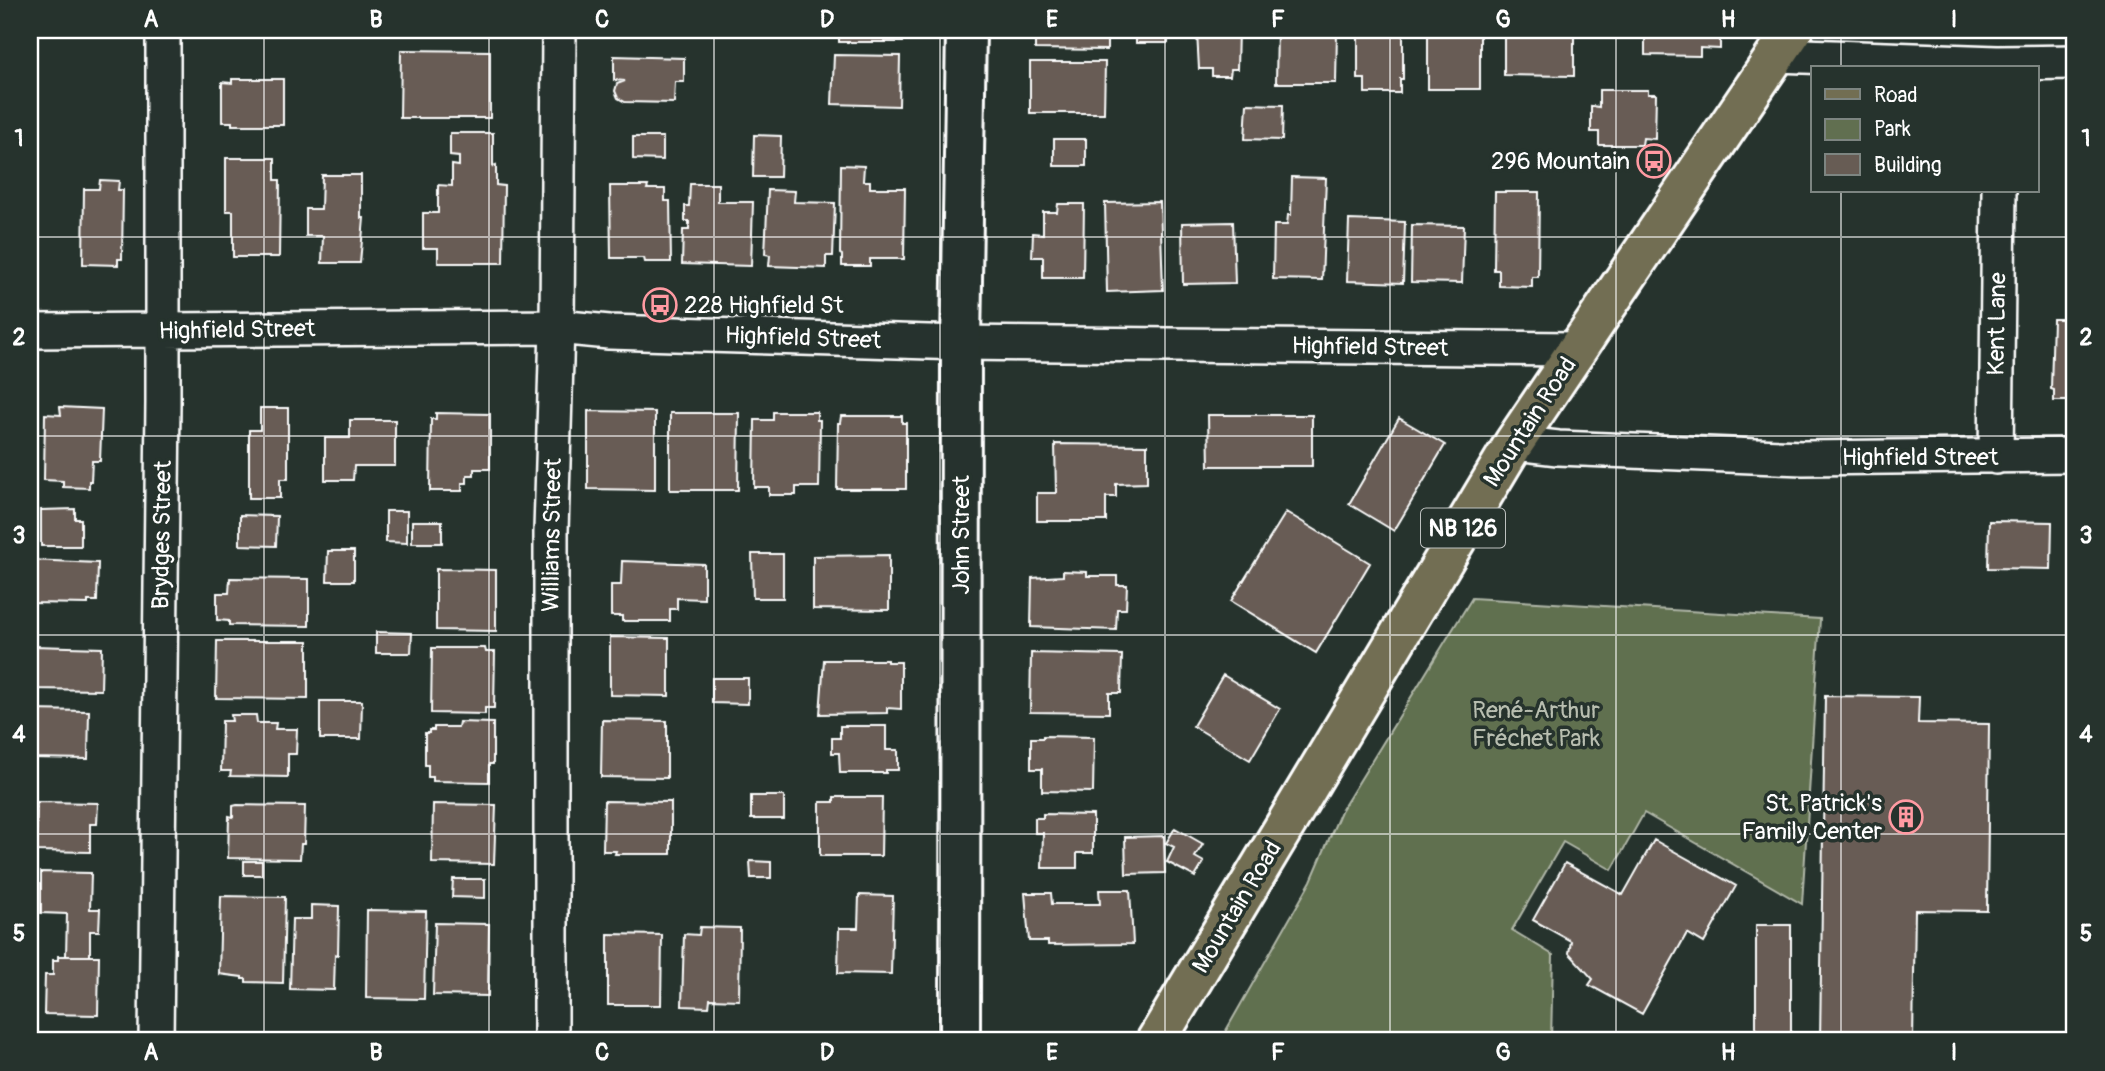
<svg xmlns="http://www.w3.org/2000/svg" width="2105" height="1071" font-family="Pangolin,sans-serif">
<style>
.green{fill:#616f50;stroke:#b0b7a8;stroke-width:2}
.building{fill:#675c54;stroke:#fff;stroke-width:2}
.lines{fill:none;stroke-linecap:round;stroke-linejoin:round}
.minor-casing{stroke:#fff;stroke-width:38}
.tertiary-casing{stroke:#fff;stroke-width:44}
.primary-casing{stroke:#fff;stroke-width:44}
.minor{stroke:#26332d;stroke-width:33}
.tertiary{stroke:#26332d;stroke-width:38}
.primary{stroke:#726e52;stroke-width:38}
.grid{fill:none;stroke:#fff;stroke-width:2;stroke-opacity:0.55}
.labels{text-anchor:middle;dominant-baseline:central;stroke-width:7;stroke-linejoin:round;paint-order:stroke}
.shield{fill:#26332d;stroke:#bec2c0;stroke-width:2}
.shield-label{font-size:23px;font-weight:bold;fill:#fff}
.poi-label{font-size:24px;fill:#fff;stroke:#26332d;text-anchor:end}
.street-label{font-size:24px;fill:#fff;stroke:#26332d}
.park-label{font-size:24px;fill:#b8beb0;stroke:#26332d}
.neatline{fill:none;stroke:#fff;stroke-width:2.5}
.grid-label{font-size:23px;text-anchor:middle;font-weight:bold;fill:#fff}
</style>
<rect width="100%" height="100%" fill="#26332d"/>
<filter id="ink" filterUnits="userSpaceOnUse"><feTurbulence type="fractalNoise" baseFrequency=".0143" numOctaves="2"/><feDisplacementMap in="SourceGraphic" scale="14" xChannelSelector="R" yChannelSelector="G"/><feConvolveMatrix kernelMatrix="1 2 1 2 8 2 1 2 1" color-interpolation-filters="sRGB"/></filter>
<g filter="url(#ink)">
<path class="green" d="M1472 598 1820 619 1802 904 1644 813 1612 870 1563 842 1512 930 1553 955 1551 1041H1220L1311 881 1341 811Z"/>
<path class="building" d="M221 30H292V34L221 33Z
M839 30H903V42H839Z
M1035 30H1116V31H1107V50L1035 49Z
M1136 30H1168V43H1136Z
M1199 30H1238L1237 69H1231L1230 76H1212V69H1199L1197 32H1199Z
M1277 30H1337L1336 83H1276Z
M1358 30H1403V79H1400V93H1365V79H1358Z
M1428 30H1480V89H1428Z
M1504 30H1574V76L1504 75Z
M1645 30H1720V49L1700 48V56L1645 55Z
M401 50 490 51V118H400Z
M834 55 900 56 899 106 832 104Z
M614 56 684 58V82H675L674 103 625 102 618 98 615 91 617 84 625 81 614 80Z
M1030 62H1105L1104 113H1030Z
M232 79H283V125H232V122H222V82L232 83Z
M1599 90H1648V94H1656L1655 139 1643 138 1642 145H1599V132H1591V106L1599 107Z
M1247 104 1283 105 1282 140 1245 139Z
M450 133H493V166L496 165V185L504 186 503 263H438V248H423V213H438V185L452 186V165L459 166V157L450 156Z
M754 135 781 136 780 177H753Z
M633 137H663V160L633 159Z
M1054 139H1086V166H1054Z
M226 158H275V180H280L279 257H233V211H226Z
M841 165 864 166 863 181H870V188H905L904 259H870V266H842V255L840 254Z
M322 175H361V218H364L360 263H322L323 236H306V209H321Z
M1292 177 1326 178 1322 280 1273 279 1274 225H1287L1288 215H1291Z
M100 180 119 181 118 190H123L122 259H118V265L83 264 84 189H99Z
M690 184H718V202H753L751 266 682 264 683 230H689V221H685V206H689Z
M610 186H648L647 189H665V201H670L671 262H645L644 258H611Z
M768 190 795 191 794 202 835 203 833 256H826V268L769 266 770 255 765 254Z
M1495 192H1539L1538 277H1532V287L1499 286V270H1494Z
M1160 202 1163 290 1107 292 1105 203Z
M1058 204H1084L1083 278H1043V257H1032L1033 233 1043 234V212H1057Z
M1349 220 1405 222 1403 283 1347 281Z
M1233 222 1235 283 1183 284 1182 223Z
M1412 225 1464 226 1462 283 1411 282Z
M2053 319H2075V401H2054V390L2051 389Z
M60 407 102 409 100 461H92L91 481H89V488L63 487V481L44 480 45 414 61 415Z
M260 408H288V479H280V498H249V430H260Z
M588 411 655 412V490L588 489Z
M773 412H817V420H820L819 487H796V495H769V487H754L755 420H773Z
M436 413 490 414V469H474V475H467V483H462V491H430L431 419H436Z
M670 413H739L738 490H670Z
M1208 415H1312V466H1209Z
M841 416H902V423H906V489H837L838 423H840Z
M1399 418 1445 445 1394 531 1349 504Z
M350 420H395V466H354L353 480H325V438H350Z
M1055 444 1147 445V483L1116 484V497H1106V521H1037V493H1056Z
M75 509V519H81V546H41V510Z
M386 511H407V543L386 542Z
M1286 512 1370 563 1316 653 1231 601Z
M240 515 277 516 276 546 240 545Z
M412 521H442V543H412Z
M1989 521 2052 522 2051 569 1988 568Z
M328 551H354V581H327Z
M752 554H783V598H753Z
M889 555V610L813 609V556Z
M30 560 98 563 97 601H88V604L30 603Z
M622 561 704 564V599L677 598V609H670V621H622V616H611V585H621Z
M436 569 496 570V631L436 630Z
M1063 571 1087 572V576H1117V585H1127L1126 609H1117L1116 630 1031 627 1032 578 1063 576Z
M230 578 309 579V626L229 625V621L217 620V593H229Z
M376 632 412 633 411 653H376Z
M610 637 669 638V696L610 695Z
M217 641H308V699L216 698Z
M34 646 102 648 101 690 33 689V685H30V654H34Z
M432 648H485L486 652H495L494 708H485V714L431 713Z
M1031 653 1122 655 1121 693H1109V713L1030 712Z
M824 660H887V662H901V709L887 708V713L820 714Z
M1223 675 1280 709 1250 760 1193 726Z
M712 678H748V704L712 703Z
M1825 696 1919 697 1918 723 1989 724 1987 911 1915 910 1913 1041H1820Z
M320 701H362L361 739H320Z
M30 710 89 711 88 759 32 758Z
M231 715H256L257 723H276L275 729H297L296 754H288V777L230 776 231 771H221L222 721H232Z
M602 720 667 721V778L601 777Z
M459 722 493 723V764H489V782L433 781V777H428V765H425V733H429V730H434V727H458Z
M840 726H886V750H898V770H886V773H840L839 753H832V738H840Z
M1043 736 1094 737 1093 792 1042 791V769H1031V738H1043Z
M751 796H784V819H751Z
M834 797H882L881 856H820V802H834Z
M604 801 671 802V854H615L616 851H603Z
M37 802 98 803 97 824H90V852L36 851Z
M433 804 496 805 494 864 432 863Z
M237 805 305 806 304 844H301L300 859 228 858 229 816 233 817V806Z
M1043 814 1093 815V853H1077V868H1042L1043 833H1035V818H1043Z
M1175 828 1203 844 1195 857 1204 862 1195 877 1167 862 1174 847 1166 843Z
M1164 836 1165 873 1126 874 1125 837Z
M1654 840 1736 886 1704 943 1687 933 1642 1014 1589 985 1593 979 1569 953 1571 941 1533 920 1565 863 1623 895Z
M244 861H262V875H244Z
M750 861 771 862V878H751Z
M41 872 91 873 90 909H100L99 931H90V956H66L67 914 41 913Z
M453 879H485V898L452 897Z
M1099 890H1130L1133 944 1048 945V941H1029L1025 893H1051L1052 904H1100Z
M859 895 893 896 891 974 838 973 839 928H858Z
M221 896 285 897 283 983 246 982V979H242V977L219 974Z
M311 905 339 906 338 955 335 954 334 990 290 989 292 919H311Z
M367 910 426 911 424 999 366 998Z
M435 923 489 924 488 996 433 995Z
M1756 925H1791V1041H1756Z
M700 927 740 928 739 1000 710 999 709 1007 682 1006 684 934 699 935Z
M608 934 662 935 661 1005H608Z
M58 956H99L98 1015 44 1014 45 975H53V960H58Z"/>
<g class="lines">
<defs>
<path id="minor" d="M1776 55 1997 63 2075 62
M30 331 557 327 609 332 961 343 1577 349
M1514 443 1558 448 1803 458 2075 455
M1996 457 1999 191
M156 1041 163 403V30
M551 1041V531L557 327 559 30"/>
<path id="tertiary" d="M960 1041 961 343 966 30"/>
<path id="primary" d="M1156 1041 1514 443 1793 30"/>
</defs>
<use href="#minor" class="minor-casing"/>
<use href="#tertiary" class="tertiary-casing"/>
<use href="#primary" class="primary-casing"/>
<use href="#minor" class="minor"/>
<use href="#tertiary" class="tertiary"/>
<use href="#primary" class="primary"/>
</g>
</g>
<path class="grid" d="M264 30V1041M489 30V1041M714 30V1041M940 30V1041M1165 30V1041M1390 30V1041M1616 30V1041M1841 30V68M1841 191V1041M30 237H2075M30 436H2075M30 635H2075M30 834H2075"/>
<defs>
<symbol id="bus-ring" viewBox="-11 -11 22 22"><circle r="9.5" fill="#26332d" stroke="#ff9aa2" stroke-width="1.5"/><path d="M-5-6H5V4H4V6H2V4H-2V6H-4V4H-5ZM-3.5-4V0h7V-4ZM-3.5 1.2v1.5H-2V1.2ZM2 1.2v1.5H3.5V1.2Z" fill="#ff9aa2"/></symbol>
<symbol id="building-ring" viewBox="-11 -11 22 22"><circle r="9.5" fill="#26332d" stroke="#ff9aa2" stroke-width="1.5"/><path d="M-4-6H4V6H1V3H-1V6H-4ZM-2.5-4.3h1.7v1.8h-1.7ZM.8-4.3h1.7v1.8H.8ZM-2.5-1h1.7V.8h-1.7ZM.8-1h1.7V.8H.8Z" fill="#ff9aa2"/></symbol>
</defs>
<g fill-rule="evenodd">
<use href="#bus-ring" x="1635" y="142" width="38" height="38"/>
<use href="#bus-ring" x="641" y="286" width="38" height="38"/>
<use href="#building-ring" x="1887" y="798" width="38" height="38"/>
</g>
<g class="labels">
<rect class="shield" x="1421" y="508.5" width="84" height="39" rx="5"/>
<g class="shield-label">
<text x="1463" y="528">NB 126</text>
</g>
<g class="poi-label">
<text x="1630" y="161">296 Mountain</text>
<text x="684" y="305" text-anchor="start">228 Highfield St</text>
<text x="1882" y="803">St. Patrick's<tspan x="1882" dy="28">Family Center</tspan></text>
</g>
<g class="street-label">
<text transform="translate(1997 324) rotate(-89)">Kent Lane</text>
<text transform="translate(237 330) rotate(-1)">Highfield Street</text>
<text transform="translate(803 338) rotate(2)">Highfield Street</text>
<text transform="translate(1370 347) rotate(1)">Highfield Street</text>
<text transform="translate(1530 422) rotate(-57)">Mountain Road</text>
<text x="1920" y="457">Highfield Street</text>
<text transform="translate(162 535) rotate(-89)">Brydges Street</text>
<text transform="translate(552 535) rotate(-89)">Williams Street</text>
<text transform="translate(961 535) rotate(-90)">John Street</text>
<text transform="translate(1237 907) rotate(-59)">Mountain Road</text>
</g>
<g class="park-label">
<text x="1536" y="710">René-Arthur<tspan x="1536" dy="28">Fréchet Park</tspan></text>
</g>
</g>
<rect width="2105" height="1071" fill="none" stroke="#26332d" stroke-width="77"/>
<rect x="1811" y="66" width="228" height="126" fill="#26332d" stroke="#7d8581" stroke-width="2"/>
<rect x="1825" y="89" width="35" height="10" fill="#726e52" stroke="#7d8581" stroke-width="2"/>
<text x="1874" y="102" font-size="21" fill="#ffffff">Road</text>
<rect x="1825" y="119" width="35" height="21" fill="#616f50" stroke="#7d8581" stroke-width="2"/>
<text x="1874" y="136" font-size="21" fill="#ffffff">Park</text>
<rect x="1825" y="154" width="35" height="21" fill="#675c54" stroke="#7d8581" stroke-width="2"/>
<text x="1874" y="172" font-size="21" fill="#ffffff">Building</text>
<rect x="38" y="38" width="2028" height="994" class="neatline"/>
<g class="grid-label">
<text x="151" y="27">A</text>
<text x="376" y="27">B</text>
<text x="602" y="27">C</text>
<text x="827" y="27">D</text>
<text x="1052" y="27">E</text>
<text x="1278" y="27">F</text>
<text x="1503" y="27">G</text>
<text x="1728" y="27">H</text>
<text x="1954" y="27">I</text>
<text x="19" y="146">1</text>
<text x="2086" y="146">1</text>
<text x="19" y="345">2</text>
<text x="2086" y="345">2</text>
<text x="19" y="543">3</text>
<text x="2086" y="543">3</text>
<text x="19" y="742">4</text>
<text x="2086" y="742">4</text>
<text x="19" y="941">5</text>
<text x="2086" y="941">5</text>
<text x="151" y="1060">A</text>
<text x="376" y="1060">B</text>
<text x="602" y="1060">C</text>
<text x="827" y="1060">D</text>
<text x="1052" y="1060">E</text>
<text x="1278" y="1060">F</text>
<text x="1503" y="1060">G</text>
<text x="1728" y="1060">H</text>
<text x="1954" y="1060">I</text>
</g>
</svg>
